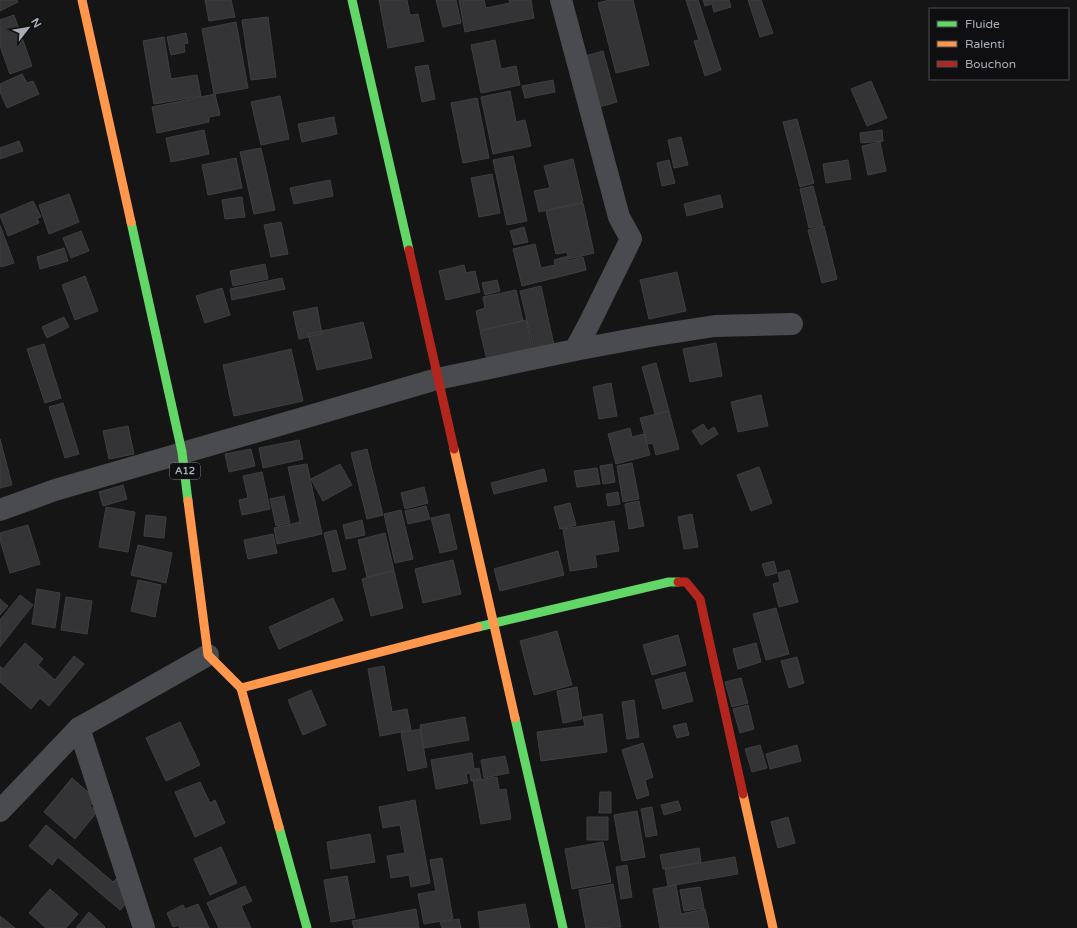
<svg xmlns="http://www.w3.org/2000/svg" width="1077" height="928" font-family="'Varela Round',sans-serif">
<style>
.building{fill:#343436;stroke:#3d3f41}
.lines{fill:none;stroke-linecap:round;stroke-linejoin:round}
.street{stroke:#494b4e;stroke-width:22}
.fast{stroke:#63d668;stroke-width:9}
.slow{stroke:#ff974d;stroke-width:9}
.jam{stroke:#b3261e;stroke-width:9}
.labels{text-anchor:middle;dominant-baseline:central;stroke-width:4;stroke-linejoin:round;paint-order:stroke}
.shield{fill:#0f0f11;stroke:#797e84;stroke-width:1}
.shield-label{font-size:10px;font-weight:bold;fill:#a6adb6}
</style>
<rect width="100%" height="100%" fill="#151515"/>
<path class="building" d="M0 0H17L18 2 0 11Z
M205 0H231L235 17 209 21Z
M379 0H407L410 15 418 14 424 41 388 48Z
M436 0H456L461 23 443 27Z
M459 0H484L486 8 510 3 509 0H531L534 18 465 32Z
M609 0H633L649 65 616 73 598 3Z
M686 0H698L721 70 705 76 694 41 699 40Z
M703 0H729L731 7 714 12 712 4 705 6Z
M748 0H761L773 33 760 37Z
M14 15 32 66 10 74 0 46V20Z
M268 17 276 77 251 80 242 20Z
M236 22 248 88 214 94 202 29Z
M186 33 188 43 184 44 185 52 171 55 167 37Z
M164 37 171 79 197 75 201 96 154 104 143 41Z
M495 40 501 69 516 66 520 85 481 93 471 45Z
M603 51 617 102 599 107 585 56Z
M428 65 435 99 422 102 415 67Z
M22 74 27 83 33 81 39 94 7 108 0 92V84Z
M553 80 555 92 525 98 522 86Z
M871 81 887 118 867 126 851 89Z
M510 91 516 122 525 120 531 146 493 154 481 97Z
M215 94 220 115 209 117V122L157 133 152 107Z
M280 96 289 139 261 145 251 102Z
M477 98 489 158 463 163 451 103Z
M334 117 337 134 302 142 298 124Z
M797 119 814 183 800 187 783 122Z
M204 130 209 154 171 162 166 138Z
M882 130 883 141 861 143 860 133Z
M681 137 688 165 674 168 668 140Z
M19 141 23 151 0 159V148Z
M880 142 886 171 868 175 862 146Z
M261 148 275 210 254 214 240 152Z
M513 156 527 221 507 225 493 160Z
M236 158 242 188 208 195 202 165Z
M573 159 583 202 539 212 534 191 550 188 544 166Z
M669 160 675 183 662 186 657 163Z
M848 160 851 179 826 183 823 164Z
M492 174 500 213 479 217 471 178Z
M330 180 333 196 294 204 290 188Z
M813 186 823 225 809 228 800 189Z
M69 194 79 222 49 234 39 205Z
M720 195 723 207 687 216 684 204Z
M242 197 245 217 225 219 222 200Z
M33 201 41 217 37 218 39 223 8 236 0 215Z
M583 203 594 253 569 259 567 252 556 254 546 211Z
M281 222 288 254 271 257 264 225Z
M0 225 14 263 1 267 0 265Z
M824 226 837 279 822 283 808 230Z
M524 227 528 242 514 245 510 231Z
M81 231 89 251 71 258 63 238Z
M535 244 541 268 555 265 554 260 568 256V261L583 257 586 270 522 286 513 249Z
M64 248 68 261 40 269 37 257Z
M265 264 268 279 233 286 230 271Z
M464 265 466 273 475 271 480 292 446 300 439 271Z
M677 272 686 311 649 319 640 280Z
M85 276 98 311 75 320 62 285Z
M282 278 285 289 232 300 230 289Z
M497 280 500 291 485 295 482 283Z
M541 286 554 345 534 350 520 291Z
M222 288 230 315 205 323 196 296Z
M516 290 523 321 480 330 476 311 485 308 483 297Z
M317 307 322 334 299 339 293 312Z
M64 317 69 327 47 338 42 327Z
M526 320 533 353 488 364 480 331Z
M363 322 372 358 317 370 308 334Z
M716 343 722 376 690 382 683 349Z
M44 344 61 398 45 403 27 349Z
M291 349 303 401 234 416 223 365Z
M656 363 669 411 655 414 642 367Z
M611 383 617 416 599 419 593 387Z
M761 395 768 426 738 432 731 402Z
M63 403 79 454 65 458 49 407Z
M669 411 679 449 656 455 653 443 647 444 640 418Z
M703 424 708 431 714 427 718 434 701 445 692 431Z
M128 426 134 454 109 459 103 431Z
M630 428 632 437 644 434 650 455 616 464 608 434Z
M0 439 12 485 0 488Z
M299 440 303 459 263 468 259 448Z
M251 449 255 466 229 472 225 454Z
M367 449 383 515 367 519 351 453Z
M632 463 639 499 623 502 617 466Z
M307 464 322 534 277 544 274 528 300 522 288 467Z
M340 464 352 485 323 501 311 479Z
M612 464 615 482 603 484 600 466Z
M759 467 772 503 751 511 737 475Z
M597 468 600 484 577 487 574 471Z
M544 469 547 481 494 494 491 483Z
M262 472 270 509 242 515 239 500 248 498 243 476Z
M123 485 127 499 103 506 99 492Z
M424 487 428 503 405 509 401 493Z
M618 492 620 504 608 506 606 494Z
M284 496 290 523 276 526 270 499Z
M639 501 644 526 629 529 625 504Z
M570 503 576 525 560 529 554 507Z
M426 506 430 519 408 524 405 511Z
M106 507 135 512 128 552 99 547Z
M401 510 413 559 395 563 384 514Z
M449 514 457 549 440 553 431 518Z
M692 514 698 547 684 549 678 517Z
M146 515 166 517 164 538 144 536Z
M362 520 365 535 346 539 343 525Z
M614 521 619 551 595 555 597 567 570 571 563 529Z
M28 525 40 564 10 573 0 540V533Z
M336 530 346 569 333 572 324 533Z
M385 533 394 570 367 577 358 540Z
M273 534 277 553 248 559 244 540Z
M138 545 172 553 166 583 131 575Z
M558 551 564 575 500 591 494 569Z
M453 560 461 594 423 603 415 569Z
M774 561 777 573 766 576 762 564Z
M789 570 798 602 779 607 773 584 780 582 778 573Z
M394 571 403 608 371 616 362 579Z
M138 580 161 585 155 617 131 611Z
M37 589 60 593 55 628 32 624Z
M20 595 33 605 0 647V620Z
M66 597 92 601 87 634 61 630Z
M333 598 343 620 279 649 269 627Z
M0 599 8 606 0 615Z
M776 608 789 654 766 660 753 614Z
M557 631 572 685 534 695 520 641Z
M678 635 686 665 652 675 643 645Z
M25 643 43 659 38 665 55 680 74 656 84 664 49 706 40 698 31 709 0 682V666L3 669Z
M756 643 761 662 738 669 733 649Z
M797 657 804 683 789 688 781 661Z
M384 666 392 712 407 709 411 730 380 736 368 669Z
M685 672 693 701 663 709 655 680Z
M741 678 748 703 732 707 725 682Z
M577 687 582 719 563 723 557 691Z
M311 690 326 725 303 735 288 700Z
M634 700 639 737 627 739 622 702Z
M748 705 754 729 740 733 733 709Z
M602 714 607 752 541 761 537 732 585 726 583 717Z
M465 717 469 740 424 748 420 725Z
M180 722 200 765 166 781 146 738Z
M686 723 689 735 677 738 673 726Z
M420 729 427 767 408 771 401 733Z
M643 743 653 777 645 780 649 795 637 799 622 750Z
M760 745 767 768 752 772 745 749Z
M797 745 801 761 770 769 766 754Z
M472 753 474 769 479 768 481 779 471 781 470 773 466 774 468 783 436 789 431 760Z
M505 756 509 773 484 778 481 760Z
M497 777 499 790 506 789 511 819 481 824 473 781Z
M72 778 96 799 90 806 97 812 75 839 44 812Z
M200 782 210 803 215 800 225 823 195 837 175 792Z
M600 792H611V813H599Z
M415 800 430 883 411 887 409 875 391 878 387 856 405 853 400 825 383 828 379 807Z
M678 801 681 810 664 815 661 805Z
M652 807 657 835 646 837 641 809Z
M637 811 645 857 622 861 614 815Z
M587 817H608V840H587Z
M788 817 795 843 778 848 771 822Z
M46 825 113 882 120 875 131 898 120 910 58 857 52 865 29 846Z
M370 834 375 862 331 869 327 842Z
M603 842 611 882 572 889 565 849Z
M221 847 237 883 210 895 194 859Z
M699 848 701 862 663 869 660 855Z
M735 857 738 874 668 886 665 869Z
M442 858 453 919 424 924 418 894 436 891 430 860Z
M627 865 632 897 621 899 616 867Z
M347 876 355 918 331 922 324 880Z
M613 884 621 927 586 928 579 890Z
M676 885 681 914 705 909 709 928H660L653 889Z
M245 886 252 901 241 906 251 928H219L207 903Z
M700 887 704 908 684 911 680 890Z
M50 889 78 914 66 928H46L29 913Z
M198 904 209 928H180L178 925 173 927 167 913 183 905 185 909Z
M525 904 530 928H480L478 912Z
M416 909 419 928H354L352 921Z
M89 912 105 927 104 928H76Z
M0 916 15 928H0Z
M459 919 461 928H442L440 922Z"/>
<g class="lines">
<path class="street" d="M561 0 619 217 631 239 589 324 575 350
M0 510 55 490 437 379 575 350 650 336 715 326 792 324
M79 728 144 928
M0 811 79 728 208 655"/>
<path class="fast" d="M352 0 409 250
M131 222 182 452 188 501
M478 627 669 582H678
M515 718 563 928
M279 827 307 928"/>
<path class="slow" d="M82 0 131 222
M454 449 515 718
M188 501 208 655 241 688 279 827
M241 688 478 627
M743 794 773 928"/>
<path class="jam" d="M409 250 454 449
M678 582H686L700 599 743 794"/>
</g>
<g class="labels">
<rect class="shield" x="170" y="463" width="30" height="16" rx="3"/>
<g class="shield-label">
<text x="185" y="471">A12</text>
</g>
</g>
<rect x="929" y="8" width="140" height="72" fill="#0f0f11" stroke="#4b4e53"/>
<rect x="937" y="21" width="20" height="6" fill="#63d668" stroke="#4b4e53"/>
<text x="965" y="28" font-size="12" fill="#a6adb6">Fluide</text>
<rect x="937" y="41" width="20" height="6" fill="#ff974d" stroke="#4b4e53"/>
<text x="965" y="48" font-size="12" fill="#a6adb6">Ralenti</text>
<rect x="937" y="61" width="20" height="6" fill="#b3261e" stroke="#4b4e53"/>
<text x="965" y="68" font-size="12" fill="#a6adb6">Bouchon</text>
<g transform="translate(28 28) rotate(59)" stroke="#0f0f11" stroke-width="3" paint-order="stroke">
<path d="M0-3L7 15L0 10L-7 15Z" fill="#a6adb6"/>
<text y="-6" font-size="11" font-weight="bold" text-anchor="middle" fill="#a6adb6">N</text>
</g>
</svg>
